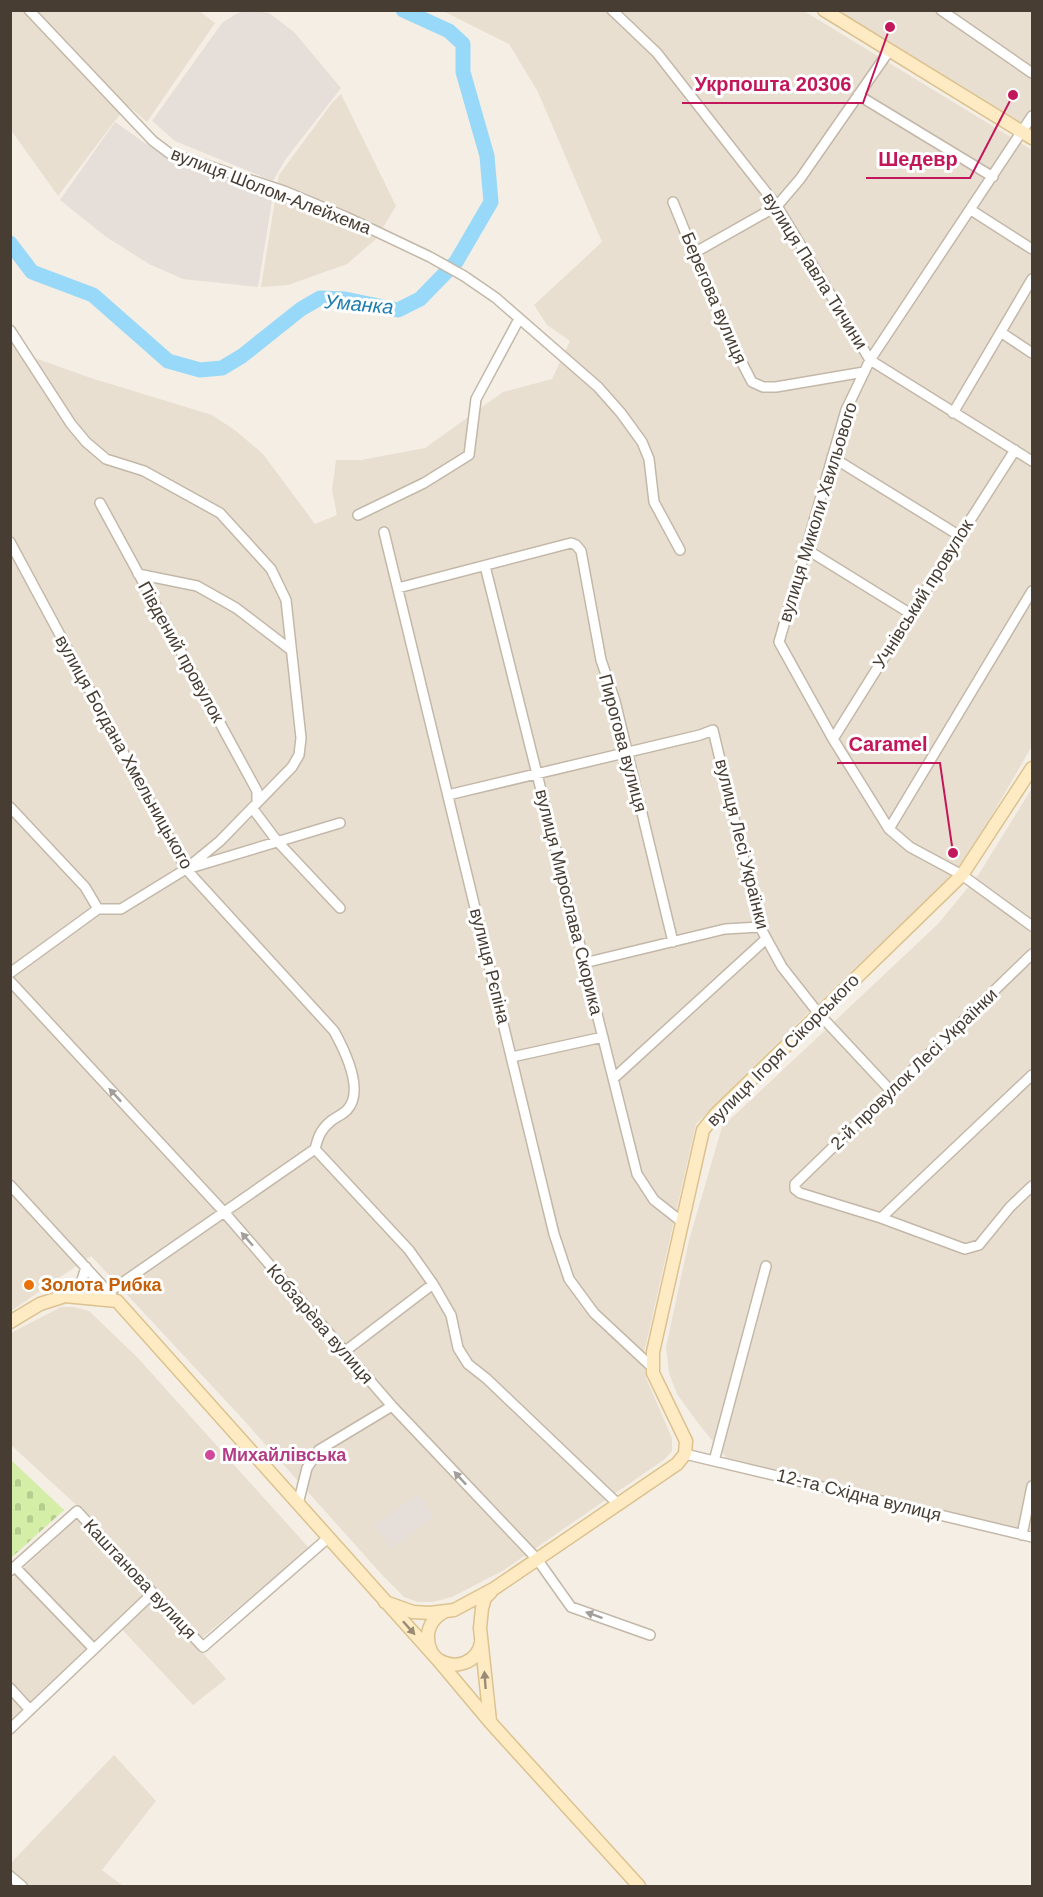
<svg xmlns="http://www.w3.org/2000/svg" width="1043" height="1897" font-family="Helvetica,sans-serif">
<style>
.residential{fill:#e9dfd1}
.industrial{fill:#e6dfd9}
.cemetery{fill:url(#cemetery-stones)}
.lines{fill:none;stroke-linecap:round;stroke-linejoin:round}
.river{stroke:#98d9f9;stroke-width:15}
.minor-casing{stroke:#c3b8a8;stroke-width:12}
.secondary-casing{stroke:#dcc28f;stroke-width:15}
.minor{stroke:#fff;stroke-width:9}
.secondary{stroke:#ffebc3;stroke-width:12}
.oneway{fill:#a39e99}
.oneway2{fill:#9a8b74}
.food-dot{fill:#e8710a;stroke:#fff;stroke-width:2}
.hotel-dot{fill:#d1479c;stroke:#fff;stroke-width:2}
.labels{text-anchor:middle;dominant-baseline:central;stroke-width:6;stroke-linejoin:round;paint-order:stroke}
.street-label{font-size:18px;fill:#473d33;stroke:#fff}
.food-label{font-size:18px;font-weight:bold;fill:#c56008;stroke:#fff;text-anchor:start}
.hotel-label{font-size:18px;font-weight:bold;fill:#b23c85;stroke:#fff;text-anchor:start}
.water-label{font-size:20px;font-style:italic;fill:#1e7dae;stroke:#fff}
.leader{fill:none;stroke:#c2185b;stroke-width:2}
.callout-dot{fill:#c2185b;stroke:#fff;stroke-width:2}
.callout-label{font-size:20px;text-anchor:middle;font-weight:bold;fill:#c2185b;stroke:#fff;stroke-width:6;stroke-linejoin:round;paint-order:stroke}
</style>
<defs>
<pattern id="cemetery-stones" width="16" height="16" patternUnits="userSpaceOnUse" patternTransform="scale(1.5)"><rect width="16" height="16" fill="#d4eea7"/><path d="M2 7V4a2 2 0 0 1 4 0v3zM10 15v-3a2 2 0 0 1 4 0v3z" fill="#b7cd90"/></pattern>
</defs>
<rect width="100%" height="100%" fill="#f4eee4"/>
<path class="residential" d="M10 11H199L215 23 147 122 127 105 58 196 11 130Z
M443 11H804L1032 150V746L962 867 808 1013 696 1124 644 1353 646 1378 672 1438V1451L665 1459 504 1570 452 1597 432 1602H418L404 1597 384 1577 240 1416 91 1256 11 1311 10 339 18 352 91 378 212 415 236 431 263 454 315 524 337 515 332 490 336 460H361L425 448 503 392 552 379 570 341 547 325 534 305 602 242 538 92 509 44Z
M835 11H1032V129L863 29Z
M341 94 396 206 376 239 347 264 288 285 261 287 279 175 332 103Z
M1032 788V1531L728 1460 698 1423 677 1394 669 1373 666 1347 689 1240 722 1127 938 924 979 874Z
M61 1307H74L89 1311 137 1357 309 1548 195 1644 226 1679 193 1705 115 1622 11 1723V1580L84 1512 11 1445V1333Z
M114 1755 156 1801 102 1870 123 1886H11L10 1864Z"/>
<path class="industrial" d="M247 10 269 13 294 32 341 88 285 160 273 181 175 141 152 121 222 23 236 14Z
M115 122 172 162 273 195 258 287 183 279 149 264 105 236 60 200Z
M418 1494 434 1517 391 1549 374 1525Z"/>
<path class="cemetery" d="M11 1460 64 1510 11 1558H10Z"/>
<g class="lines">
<path class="river" d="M10 243 32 272 93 295 168 361 200 370 222 368 242 356 301 309 320 298 345 299 398 310 420 299 456 262 491 202 487 156 463 72V44L449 31 403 10"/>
<defs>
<path id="minor" d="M29 10 153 141 169 153 284 191 346 217 430 257 464 276 496 298 598 387 621 413 642 442 649 459 654 502 680 550
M612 10 657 53 777 206 870 360 1032 461
M941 10 1032 73
M858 95 993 177
M1032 116 870 360 846 410 779 642 833 739 889 829 910 847 962 875 1032 926
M673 202 725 330 752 382 763 387H776L864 372
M971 210 1032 249
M694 253 777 206 800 179 889 51
M10 330 71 424 86 442 106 459 144 471 220 513 271 569 286 600 301 738 299 755 292 767 220 841 186 869 121 909H98L10 973
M1002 333 1032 353
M953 413 1032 279
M832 457 960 536
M100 503 257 791V803
M358 515 424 483 469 455 476 399 519 319
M384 532 554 1234 569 1279 594 1313 653 1368
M10 542 186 869 334 1031C345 1051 365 1091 347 1110 342 1115 336 1117 331 1121 321 1129 318 1137 315 1149
M806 549 911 614
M485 566 637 1174 654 1200 682 1222
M138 574 197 586 236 608 291 650
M398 588 571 543 576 545 581 551 601 660 615 701 673 942
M833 739 960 536 1015 450
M448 795 700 735 713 730 760 927 782 967 819 1014 891 1091
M10 807 85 887 98 909
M253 809 277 841 340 908
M889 829 1032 591
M190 868 340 823
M1032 954 795 1184V1189L800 1193 881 1218 965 1249 979 1245 1010 1207 1032 1186
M584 963 725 929 760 927
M10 981 224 1212 392 1406 537 1559 571 1607 650 1635
M512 1057 603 1037
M614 1078 766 939
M315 1149 409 1250 433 1284 451 1315 458 1348 468 1364 487 1379 618 1504
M10 1185 112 1296
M881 1218 1032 1075
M109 1292 315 1149
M65 1296 81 1283 86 1267
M344 1352 433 1284
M685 1454 1032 1537
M714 1461 766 1266
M298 1504 307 1468 319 1450 392 1406
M1022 1535 1032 1486
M15 1567 94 1649
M10 1571 77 1511 203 1647 328 1538
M10 1688 30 1710
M10 1729 153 1593
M10 1876 22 1886"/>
<path id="secondary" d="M824 10 1032 138
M10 1322 40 1304 65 1296 117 1301 438 1660 490 1722 639 1886
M385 1602 413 1612 430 1613 454 1610 495 1588 677 1464 685 1454 686 1441 653 1373V1352L703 1130 716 1114 962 875 1032 768
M431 1651C424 1635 429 1620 444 1612
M439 1660C455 1670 477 1663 481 1643
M490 1721 480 1628 482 1608 485 1598 491 1592"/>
</defs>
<use href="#minor" class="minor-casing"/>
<use href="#secondary" class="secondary-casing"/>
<use href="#minor" class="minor"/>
<use href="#secondary" class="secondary"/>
</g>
<defs><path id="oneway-solid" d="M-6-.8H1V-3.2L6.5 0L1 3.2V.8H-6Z" transform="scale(1.5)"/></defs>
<g class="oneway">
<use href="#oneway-solid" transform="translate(115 1095) rotate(-133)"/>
<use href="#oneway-solid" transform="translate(247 1239) rotate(-131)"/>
<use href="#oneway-solid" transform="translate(460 1478) rotate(-133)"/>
<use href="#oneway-solid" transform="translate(594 1615) rotate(-160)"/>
</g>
<g class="oneway2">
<use href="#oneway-solid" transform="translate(409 1628) rotate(48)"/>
<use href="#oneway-solid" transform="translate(485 1680) rotate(-94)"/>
</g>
<circle class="food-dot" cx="29" cy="1285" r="6"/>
<circle class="hotel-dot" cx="210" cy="1455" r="6"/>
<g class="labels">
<g class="street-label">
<text transform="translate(271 191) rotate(21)">вулиця Шолом-Алейхема</text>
<text transform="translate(815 271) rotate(58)">вулиця Павла Тичини</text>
<text transform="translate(714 298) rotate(67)">Берегова вулиця</text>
<text transform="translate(818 512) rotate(-73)">вулиця Миколи Хвильового</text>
<text transform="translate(923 594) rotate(-58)">Учнівський провулок</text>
<text transform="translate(181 652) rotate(61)">Південий провулок</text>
<text transform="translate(623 743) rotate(75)">Пирогова вулиця</text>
<text transform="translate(124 752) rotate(61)">вулиця Богдана Хмельницького</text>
<text transform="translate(742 844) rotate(76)">вулиця Лесі Українки</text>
<text transform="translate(569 902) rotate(76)">вулиця Мирослава Скорика</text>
<text transform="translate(490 966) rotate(76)">вулиця Рєпіна</text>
<text transform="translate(783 1050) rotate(-45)">вулиця Ігоря Сікорського</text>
<text transform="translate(914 1069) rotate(-44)">2-й провулок Лесі Українки</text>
<text transform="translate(320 1324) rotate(49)">Кобзарèва вулиця</text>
<text transform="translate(859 1495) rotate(14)">12-та Східна вулиця</text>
<text transform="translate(140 1579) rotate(47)">Каштанова вулиця</text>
</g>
<g class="food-label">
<text x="41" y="1285">Золота Рибка</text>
</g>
<g class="hotel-label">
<text x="222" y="1455">Михайлівська</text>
</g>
<g class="water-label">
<text transform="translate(359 304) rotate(5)">Уманка</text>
</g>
</g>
<path class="leader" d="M890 27L863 103H682M1013 95L970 178H866M953 853L940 763H837"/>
<g class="callout-dot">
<circle cx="890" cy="27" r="6"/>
<circle cx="1013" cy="95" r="6"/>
<circle cx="953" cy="853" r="6"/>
</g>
<g class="callout-label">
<text x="773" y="91">Укрпошта 20306</text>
<text x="918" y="166">Шедевр</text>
<text x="888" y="751">Caramel</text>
</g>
<rect width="1043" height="1897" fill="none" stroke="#473d33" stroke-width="24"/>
</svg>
